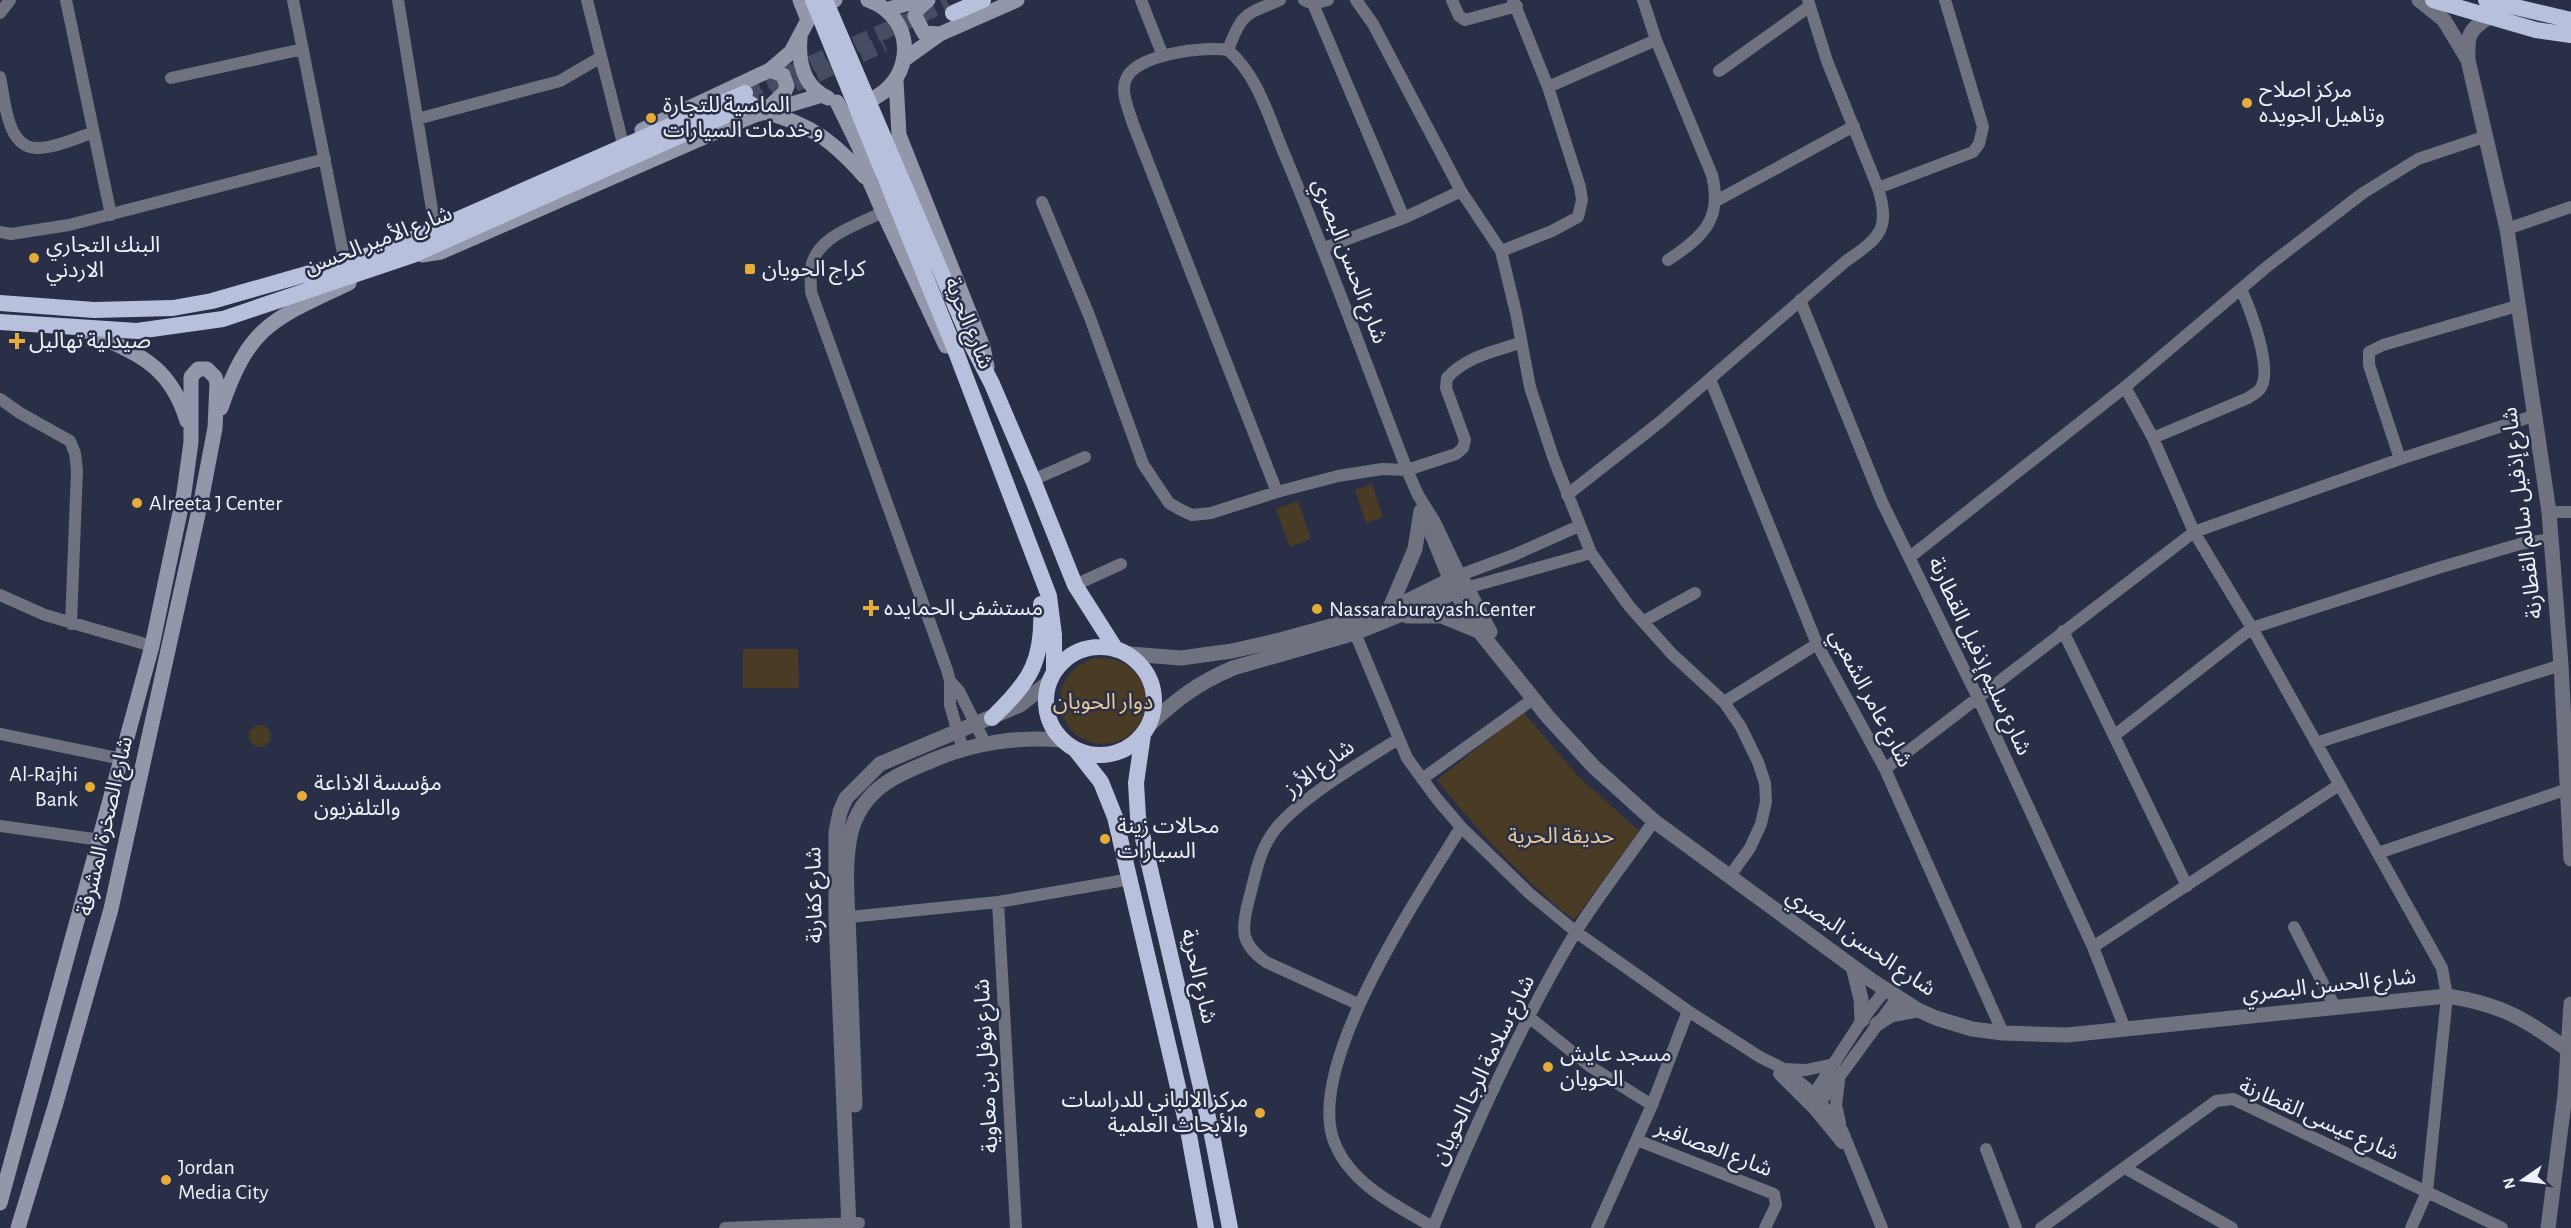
<svg xmlns="http://www.w3.org/2000/svg" width="2571" height="1228" font-family="'Alegreya Sans','Noto Sans Arabic',sans-serif">
<style>
.green{fill:#4a3c24}
.lines{fill:none;stroke-linecap:round;stroke-linejoin:round}
.trunk-tunnel{stroke:#464c62;stroke-width:16;stroke-dasharray:16 8;stroke-linecap:butt}
.minor{stroke:#6f727f;stroke-width:12}
.tertiary{stroke:#6f727f;stroke-width:15}
.secondary{stroke:#9297ab;stroke-width:15}
.trunk{stroke:#b9c0dc;stroke-width:16}
.poi-dot{fill:#e7ac37;stroke:#292f47;stroke-width:2}
.labels{text-anchor:middle;dominant-baseline:central;stroke-width:5;stroke-linejoin:round;paint-order:stroke}
.poi-label{font-size:22px;fill:#edf1fe;stroke:#292f47;text-anchor:start}
.street-label{font-size:22px;fill:#edf1fe;stroke:#292f47}
.park-label{font-size:22px;fill:#e9c995;stroke:#292f47}
</style>
<rect width="100%" height="100%" fill="#292f47"/>
<path class="green" d="M1372 484 1383 517 1366 523 1355 490Z
M1298 501 1311 539 1290 547 1276 509Z
M743 649H798L799 688H743Z
M1060 701a43 43 0 1 1 86 0a43 43 0 1 1-86 0Z
M1523 712 1578 776 1639 831 1574 920C1522 878 1478 832 1437 780Z
M249 736a11 11 0 1 1 22 0a11 11 0 1 1-22 0Z"/>
<g class="lines">
<path class="trunk-tunnel" d="M745 93 948 3
M751 104 884 44"/>
<path class="minor" d="M66 0 111 215
M293 0 345 263
M398 0 434 222
M587 0 622 140
M1141 0 1163 56
M1304 0 1313 4 1404 218
M1356 0 1373 24 1461 191 1501 251 1516 313 1530 387 1553 457 1591 553 1629 606 1672 654 1724 702 1741 727 1758 762 1765 783 1766 802 1761 824 1750 848 1729 877
M1452 0 1459 16 1465 20 1517 6
M1643 0 1656 40 1712 175C1723 219 1703 237 1668 260
M1808 0 1827 61 1878 188
M1313 4 1328 0
M0 13 10 0
M1228 50C1259 76 1270 122 1286 158 1329 261 1367 366 1407 470L1418 495 1435 522 1460 575 1514 555 1579 526
M1228 50C1205 46 1136 54 1126 79 1120 92 1129 110 1133 124L1277 492
M1228 50C1242 12 1245 15 1280 0
M1719 71 1810 6
M0 77C5 99 6 149 38 148 55 148 76 138 92 133
M171 78 303 49
M1548 87 1656 40
M417 119 560 81 601 57
M1716 201 1854 126
M1042 202 1089 315 1143 464 1169 503 1181 510 1192 515 1211 513 1277 492 1338 476 1382 469 1407 470 1456 454 1463 448 1465 440 1446 388 1447 378C1465 357 1495 351 1520 343
M883 212C858 225 816 236 811 268 810 276 811 284 811 292L947 670 950 681V705L963 750
M2507 229 2571 207
M0 232 11 234 69 225 325 159
M1324 248 1404 218 1461 191
M1501 251 1552 231 1578 217 1582 200 1580 187 1548 87 1513 0
M1800 300 1882 502 1978 698 2093 947 2125 1029
M1710 379 1817 644 1885 769 2003 1033
M2125 387 2153 438 2194 532 2252 628 2442 968 2447 996 2427 1192 2411 1228
M0 399 20 413 70 441 75 453 77 470 71 624
M2153 438 2248 398C2252 395 2257 393 2260 389 2274 370 2250 309 2241 289
M2400 459 2369 365V352L2383 345 2517 306
M1033 480 1085 457
M1567 495 1660 422 1846 261C1879 238 1891 230 1878 188L1973 152 1979 144 1983 127 1945 0
M1421 511 1449 580
M2549 512H2571
M1910 557 2125 387 2269 265 2363 193 2418 159 2484 137
M1075 585 1121 564
M1466 588 1591 553
M0 595 45 615 152 646
M1644 621 1695 593
M2063 631 2187 886
M1355 633 1407 758 1437 799 1461 827 1529 893 1576 932 1688 1011 1760 1057 1784 1069 1814 1094 1842 1130 1882 1228
M950 681 959 691 986 745
M1724 702 1817 644
M0 734 122 759
M2115 735 2252 628 2438 568 2520 544 2551 539
M2316 743 2561 665
M1885 769 2194 532 2400 459 2533 416
M1422 779 1533 699
M0 826 101 840
M2378 853 2571 788
M998 902 1016 1228
M840 918 998 902 1131 879
M2294 927 2335 1007
M2093 947 2339 785
M1358 1004 1266 962C1241 944 1241 931 1248 903 1254 882 1258 855 1270 837 1290 803 1364 761 1398 739
M1529 1017 1591 1067 1652 1105
M1784 1069 1806 1070 1834 1064
M1779 1074 1815 1110 1842 1143
M1839 1081 1836 1105 1840 1123
M1810 1100 1862 1020 1885 990
M1815 1110 1897 998
M1637 1140 1774 1194 1776 1205 1765 1228
M1986 1149 2016 1228
M2125 1168 2232 1228
M1433 1227C1397 1206 1352 1185 1335 1144 1302 1068 1420 894 1461 827
M725 1228 859 1223
M1433 1228C1474 1127 1519 1027 1575 933 1599 895 1628 858 1654 821
M1597 1228 1652 1105 1688 1011
M2041 1228 2216 1101 2233 1099 2502 1228"/>
<path class="tertiary" d="M2419 0 2444 20 2467 58
M2489 17C2468 30 2467 36 2468 60L2507 229 2549 512 2561 665 2571 859
M1449 580 1479 631 1548 717 1594 767 1654 821 1871 980 1918 1010 1936 1018 1972 1029 2003 1033 2067 1035 2447 996C2502 1004 2527 1020 2571 1052
M1389 610 1415 549 1421 511
M1407 616H1442L1476 630
M1130 654 1181 658 1232 651 1280 640 1389 610 1460 575 1490 632
M1148 726C1177 699 1196 684 1233 668L1355 633 1463 589
M1853 967 1861 999 1862 1020
M1877 1024 1891 1015 1918 1010
M855 1105C853 1050 851 996 849 941 848 906 843 866 851 832 854 821 860 808 868 799 884 779 910 770 933 760 973 743 1019 736 1062 740
M849 1228 836 918V832L840 812 846 798 880 764 1020 705 1048 683
M2548 1228 2565 1095 2571 1004"/>
<path class="secondary" d="M800 0 808 20
M928 0 917 10 915 16 924 33 940 34
M886 10 918 0
M800 38C798 62 804 87 828 98
M905 59 940 34 1017 0
M896 81 899 135 983 347 987 367
M837 102 860 149 870 182 883 212 946 346
M857 104C913 93 923 20 868 0
M766 110 784 93 787 86 783 75 770 70
M764 112C811 124 834 142 865 177
M642 130 770 70 791 52 808 20 821 7 835 0
M422 255 441 252 755 115 822 95
M84 330C135 353 169 362 187 421
M221 408C249 324 274 319 349 283
M0 1203 152 646 184 493 191 442V377L198 369H207L215 377 217 383 215 428 202 496 111 909 56 1103 18 1228"/>
<path class="trunk" d="M813 0 956 352 1049 596 1054 635V671
M825 0 973 347 992 384 1033 480 1075 585 1115 648
M2433 0 2536 30 2571 35
M2486 0 2571 20
M953 13 983 0
M0 303 94 310 173 308 212 301 345 263 404 243 745 93
M0 322 137 331 223 319 413 255 751 104
M1046 701a54 54 0 1 1 108 0a54 54 0 1 1-108 0Z
M992 718C1031 681 1044 660 1041 604
M1143 734 1136 783 1138 817 1212 1135 1230 1228
M1075 749 1101 782 1115 817 1188 1130 1206 1228"/>
</g>
<g class="poi-dot">
<circle cx="2247" cy="103" r="6"/>
<circle cx="651" cy="118" r="6"/>
<circle cx="34" cy="258" r="6"/>
<rect x="744" y="263" width="12" height="12" rx="3"/>
<path d="M14 332h6v6h6v6h-6v6h-6v-6h-6v-6h6z"/>
<circle cx="137" cy="503" r="6"/>
<path d="M868 599h6v6h6v6h-6v6h-6v-6h-6v-6h6z"/>
<circle cx="1317" cy="609" r="6"/>
<circle cx="90" cy="787" r="6"/>
<circle cx="302" cy="796" r="6"/>
<circle cx="1105" cy="839" r="6"/>
<circle cx="1548" cy="1067" r="6"/>
<circle cx="1260" cy="1113" r="6"/>
<circle cx="166" cy="1180" r="6"/>
</g>
<g class="labels">
<g class="poi-label">
<text x="2259" y="90">مركز اصلاح<tspan x="2259" dy="25">وتاهيل الجويده</tspan></text>
<text x="663" y="105">الماسية للتجارة<tspan x="663" dy="25">و خدمات السيارات</tspan></text>
<text x="46" y="245">البنك التجاري<tspan x="46" dy="25">الاردني</tspan></text>
<text x="762" y="269">كراج الحويان</text>
<text x="29" y="341">صيدلية تهاليل</text>
<text x="149" y="503">Alreeta J Center</text>
<text x="884" y="608">مستشفى الحمايده</text>
<text x="1329" y="609">Nassaraburayash.Center</text>
<text x="78" y="774" text-anchor="end">Al-Rajhi<tspan x="78" dy="25">Bank</tspan></text>
<text x="314" y="783">مؤسسة الاذاعة<tspan x="314" dy="25">والتلفزيون</tspan></text>
<text x="1117" y="826">محالات زينة<tspan x="1117" dy="25">السيارات</tspan></text>
<text x="1560" y="1054">مسجد عايش<tspan x="1560" dy="25">الحويان</tspan></text>
<text x="1248" y="1100" text-anchor="end">مركز الالباني للدراسات<tspan x="1248" dy="25">والأبحاث العلمية</tspan></text>
<text x="178" y="1167">Jordan<tspan x="178" dy="25">Media City</tspan></text>
</g>
<g class="street-label">
<text transform="translate(378 240) rotate(-21)">شارع الأمير الحسن</text>
<text transform="translate(1350 261) rotate(69)">شارع الحسن البصري</text>
<text transform="translate(969 323) rotate(68)">شارع الحرية</text>
<text transform="translate(2522 513) rotate(-97)">شارع إذفيل سالم القطارنة</text>
<text transform="translate(1980 656) rotate(65)">شارع سليم إذفيل القطارنة</text>
<text transform="translate(1871 698) rotate(62)">شارع عامر الشعبي</text>
<text transform="translate(1319 768) rotate(-36)">شارع الأرز</text>
<text transform="translate(105 826) rotate(-77)">شارع الصخرة المشرفة</text>
<text transform="translate(814 895) rotate(-91)">شارع كفارنة</text>
<text transform="translate(1861 942) rotate(34)">شارع الحسن البصري</text>
<text transform="translate(1199 976) rotate(77)">شارع الحرية</text>
<text transform="translate(2329 985) rotate(-6)">شارع الحسن البصري</text>
<text transform="translate(986 1066) rotate(-93)">شارع نوفل بن معاوية</text>
<text transform="translate(1483 1070) rotate(-64)">شارع سلامة الرجا الحويان</text>
<text transform="translate(2319 1119) rotate(24)">شارع عيسى القطارنة</text>
<text transform="translate(1714 1148) rotate(21)">شارع العصافير</text>
</g>
<g class="park-label">
<text x="1103" y="702">دوار الحويان</text>
<text x="1561" y="836">حديقة الحرية</text>
</g>
</g>
<g transform="translate(2523 1180) rotate(256)" stroke="#292f47" stroke-width="4.5" paint-order="stroke">
<path d="M0-4.5L10 22L0 15L-10 22Z" fill="#edf1fe"/>
<text y="-9" font-size="16" font-weight="bold" text-anchor="middle" fill="#edf1fe">N</text>
</g>
</svg>
